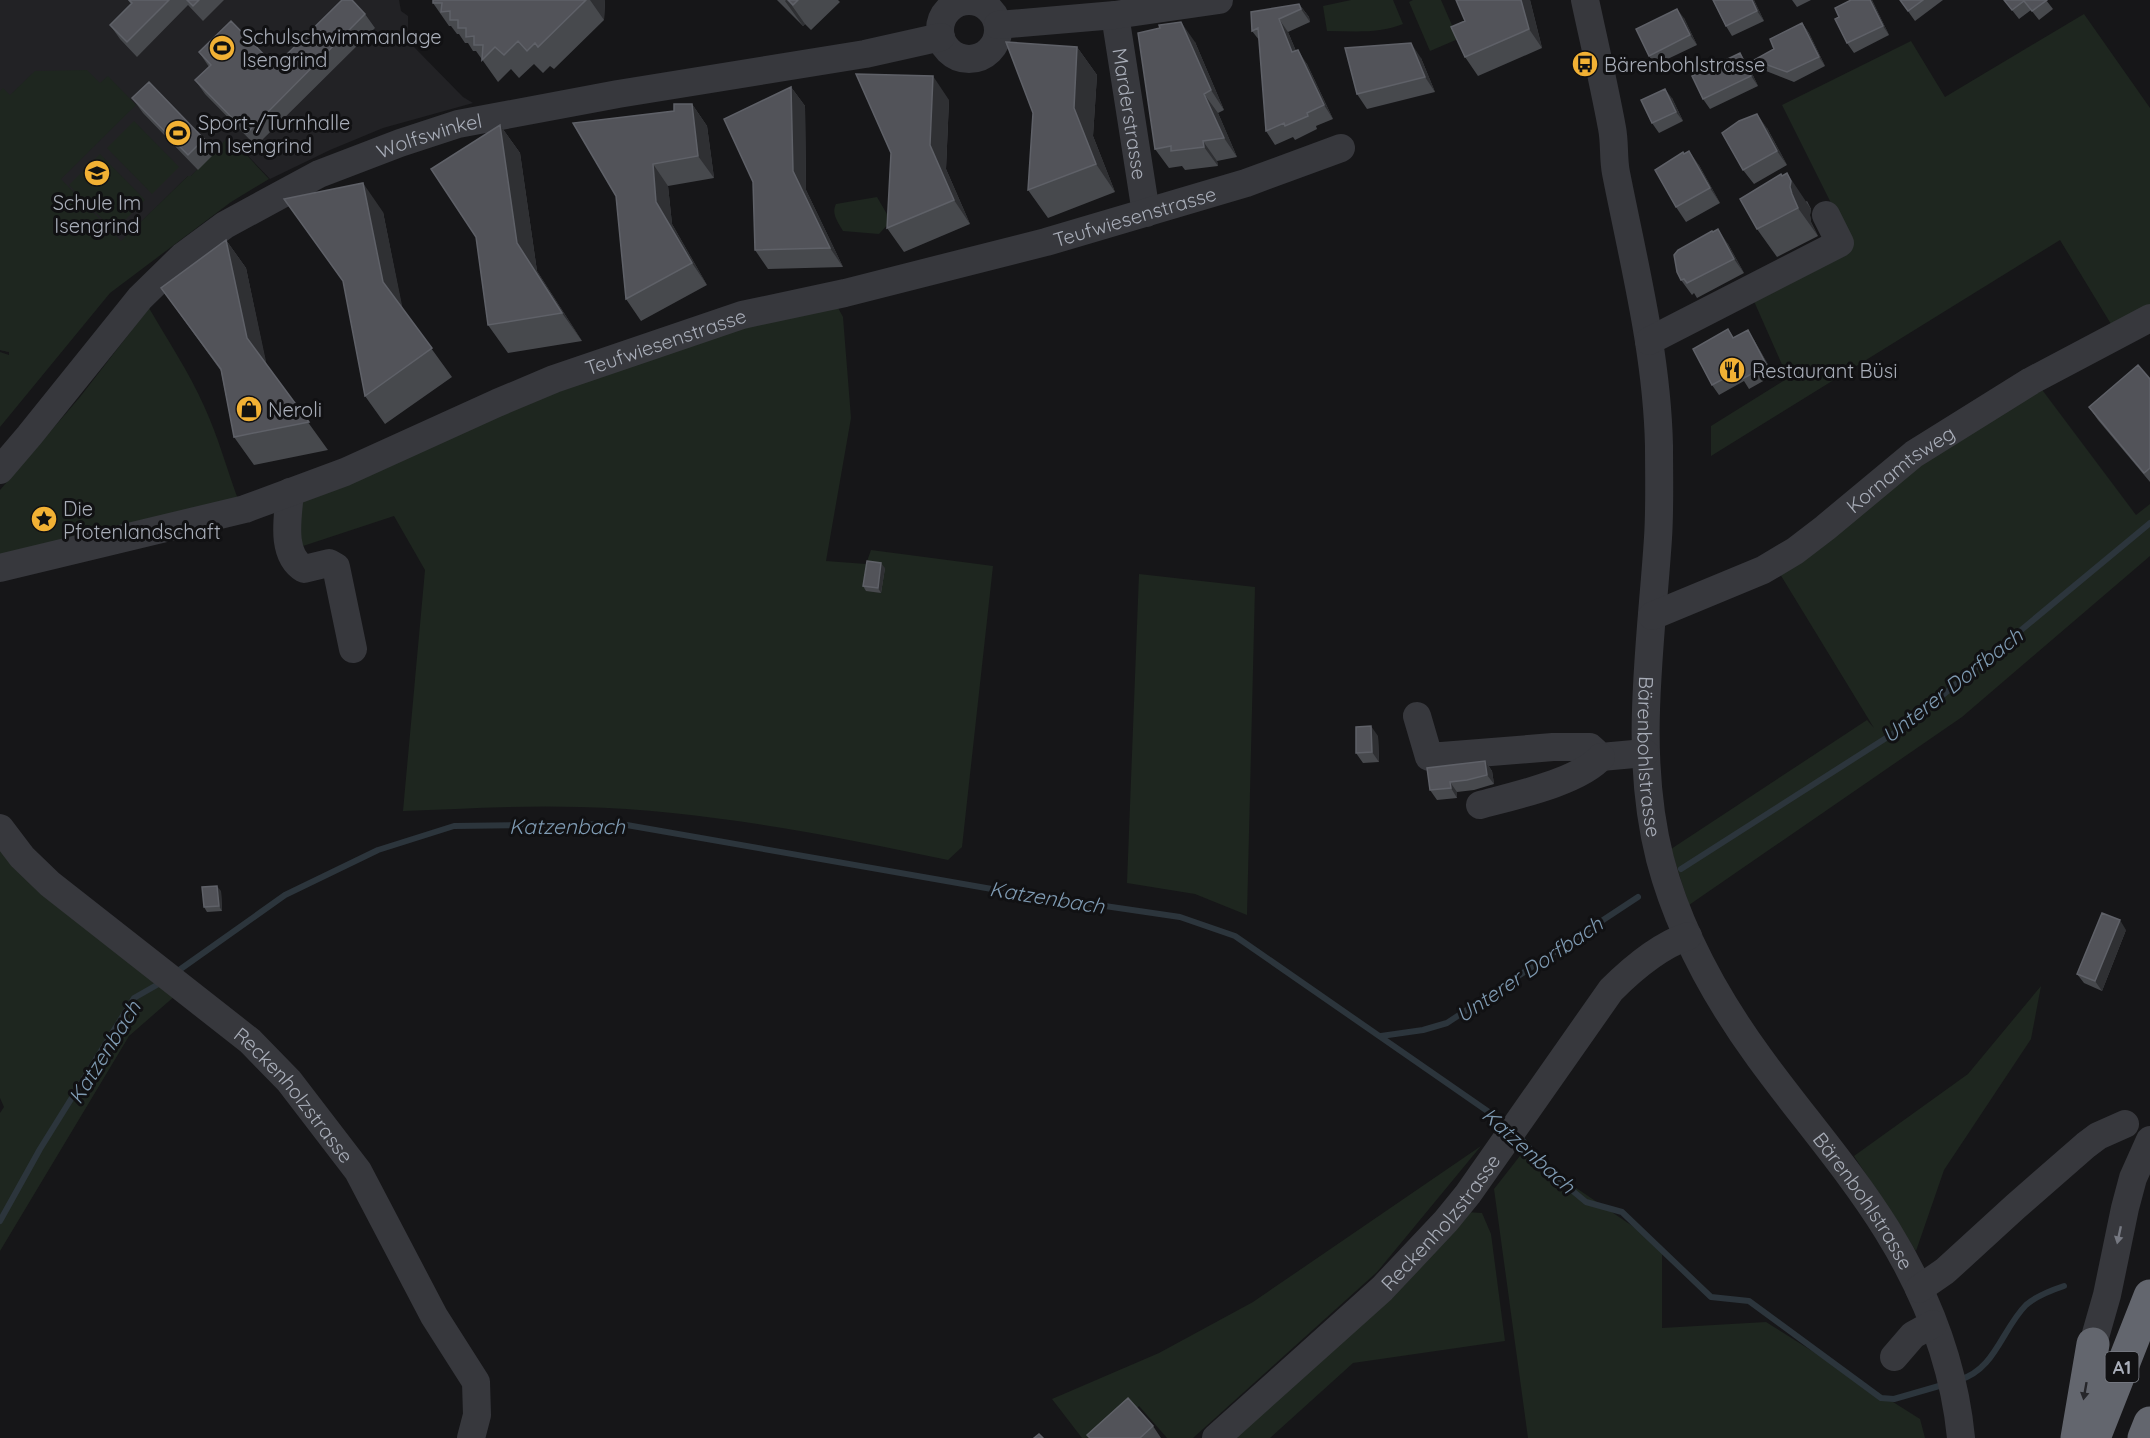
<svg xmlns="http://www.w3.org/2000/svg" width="2150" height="1438" font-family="Quicksand,sans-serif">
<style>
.built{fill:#222225}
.green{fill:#1e261f}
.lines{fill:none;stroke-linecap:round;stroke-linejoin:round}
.stream{stroke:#2c353c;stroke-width:6}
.minor{stroke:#37383d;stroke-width:28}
.highway{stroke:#63666e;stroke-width:33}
.wall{fill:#47494d}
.shaded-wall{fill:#2f3033}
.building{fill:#525359;stroke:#5f6168;stroke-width:1.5}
.oneway{fill:#757881}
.oneway2{fill:#26262a}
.labels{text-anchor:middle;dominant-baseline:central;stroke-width:6;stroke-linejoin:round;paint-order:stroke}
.shield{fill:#111113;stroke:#7b7e86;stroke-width:1.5}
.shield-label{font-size:18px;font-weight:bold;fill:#a8adb8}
.poi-label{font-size:20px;fill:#a8adb8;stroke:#111113;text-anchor:start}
.street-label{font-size:20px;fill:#a8adb8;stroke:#111113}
.water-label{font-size:21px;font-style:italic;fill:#7f9bb3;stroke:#111113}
</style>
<rect width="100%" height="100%" fill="#161618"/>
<path class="built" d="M0 0H399L401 11 408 16V32L410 41 414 47 463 97 473 103 383 128 330 150 270 179 229 136 214 154 191 176H188L9 352 0 350Z"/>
<path class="green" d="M1351 0H1393L1403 24C1379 34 1353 31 1327 31L1323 6Z
M1413 0H1441L1458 39 1430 51 1409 2Z
M2084 14 2150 108V308L2114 329 2060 240 1711 456V426L1788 378 1753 299 1852 245 1782 105 1911 41 1945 97Z
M87 70 100 83 108 76 136 105 61 179 121 241 188 176H191L229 136 269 179 231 202 110 293 0 427V352L9 355V352L0 350V91L3 88 10 95 35 71Z
M134 121 179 167 152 194 107 148Z
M100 154 145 200 114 231 69 185Z
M877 197 891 221 879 234 843 231C838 222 831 214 836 204Z
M837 306 843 317 851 418 826 561 866 564 871 550 993 566 962 847 948 860C827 835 704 810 580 807 521 805 461 809 403 811L425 570 394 516 300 547 295 496 705 331Z
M149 308C168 341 189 372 204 406 218 436 227 470 239 502L0 564V490L80 397Z
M2037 383 2136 515 2150 504V556L1962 717 1689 905 1671 849 1867 720 1874 728 1777 569Z
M1139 574 1255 587 1247 915 1195 894 1127 883Z
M0 838 176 995 129 1036 0 1251V1113L4 1107 0 1098Z
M2041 986 2031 1039 1944 1170 1916 1251 1854 1156 1968 1074Z
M1481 1146 1377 1272 1193 1438H1167L1139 1406 1104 1438H1082L1052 1399 1159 1353 1253 1302Z
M1523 1152 1662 1246V1328L1766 1322 1920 1419 1925 1438H1528L1494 1189Z
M1466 1212 1482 1213 1491 1234 1505 1341 1353 1363 1270 1438H1231Z"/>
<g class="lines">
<path class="stream" d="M1681 869 1908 724 2150 523
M175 973 285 895 378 850 454 826 621 824 1009 892 1180 917 1235 936 1496 1117 1507 1126
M1381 1036 1423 1030 1447 1023 1638 897
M1517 1135 1528 1146 1538 1162 1586 1202 1622 1212 1711 1297 1749 1301 1881 1398 1894 1399 1946 1384
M0 1221 40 1149 134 998 162 982
M1959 1380C1995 1370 2002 1329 2026 1305 2036 1296 2052 1290 2064 1286"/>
<g class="minor">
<path id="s1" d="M1585 0C1594 42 1604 85 1612 128 1615 143 1613 158 1616 173 1634 264 1657 354 1659 446 1659 477 1660 508 1658 538 1651 646 1633 753 1660 859 1679 931 1716 998 1759 1057 1801 1115 1849 1169 1887 1230 1926 1293 1954 1364 1961 1438"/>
<circle cx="969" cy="30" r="29"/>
<path id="s2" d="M1115 15 1146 213"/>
<path d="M998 25 1115 15 1219 0"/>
<path d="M1649 341 1840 243 1826 215"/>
<path id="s3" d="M0 470 29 436 140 298 183 256 225 225 319 174 400 143 458 124 618 94 865 54 941 37"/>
<path d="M290 492C288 517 280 554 304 569L329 563 336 567 353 649"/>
<path id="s4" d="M0 568 245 509 345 472 497 403 554 379 742 315 845 293 1046 242 1246 183 1341 148"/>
<path id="s5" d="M1652 616 1763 570 1795 551 1825 528 1914 454 2031 381 2150 318"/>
<path d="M1417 716 1429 757 1553 747H1590L1601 757 1645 753"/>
<path d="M1480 805C1513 796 1579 782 1601 757"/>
<path id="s6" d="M0 828 22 857 50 884 250 1041 289 1081 358 1171 434 1316 476 1382 477 1415 471 1438"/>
<path d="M1919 1289 1945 1271 2015 1207 2086 1145 2098 1136 2125 1124"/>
<path d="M2093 1344 2107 1295 2125 1208 2133 1178 2150 1140"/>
<path d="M1894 1357 1913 1335 1933 1324"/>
<path id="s7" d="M1216 1438 1382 1289 1446 1221 1468 1194 1611 990C1633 968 1659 946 1688 936"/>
</g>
<path class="highway" d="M2077 1438 2093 1344
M2094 1438 2150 1296
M2144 1438 2150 1423"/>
</g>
<path class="wall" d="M128 0H224L203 21 188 5 137 57 120 39 110 25 131 4Z
M424 0H605L604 20 554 69 550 66 543 73 534 64 519 78 511 69 498 82 476 51H473L468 43H465L459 34H457L451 26H449L433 3V0Z
M777 0H838L840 2 811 30 805 24 803 26Z
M1530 0 1542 48 1478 76 1465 57V21Z
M1754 0 1764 21 1732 36 1726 26Z
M1792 0H1811L1797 7Z
M1851 0H1872L1889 35 1854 53 1847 43 1839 17Z
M1900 0H1943L1915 21Z
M2004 0H2046L2053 9 2039 20 2031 10 2019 19Z
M1299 4 1309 17 1310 22 1288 32 1296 51 1307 64 1333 119 1316 126 1317 129 1295 140 1293 137 1275 145 1266 131 1259 40 1252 31Z
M365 14 375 28 256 146 205 94 195 80 209 67 199 52 275 66Z
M1684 18 1697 45 1655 65 1649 56Z
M1802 23 1809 33 1825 66 1794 82 1761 69 1754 60 1774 49Z
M1195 42 1224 110 1218 113 1237 157 1217 161 1218 166 1185 170 1182 166 1169 168 1155 149Z
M1077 47 1097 75 1093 136 1115 192 1048 218 1028 190Z
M1421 58 1435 92 1367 109 1357 94Z
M1747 63 1758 86 1710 109 1703 99Z
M791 87 805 106 806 190 843 267 768 269 755 250Z
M132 98 204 139 214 154 198 170 143 113Z
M1672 98 1683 121 1659 133 1652 123Z
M949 100 946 169 970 224 904 252 887 228Z
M692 104 707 126 714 178 668 186 672 224 707 285 641 321 626 299 616 196 674 111Z
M500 125 520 153 537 271 582 341 508 353 488 325Z
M1767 128 1787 165 1754 184 1743 170Z
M1684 154 1699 165 1720 203 1686 222 1676 207Z
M1807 201 1811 209 1810 215 1811 222 1818 236 1777 257 1757 229Z
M383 212 402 308 452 377 385 424 365 396Z
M1713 232 1728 244 1744 273 1697 298 1694 293 1692 295 1681 280Z
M226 240 246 268 266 364 328 450 254 465 234 437 221 371 161 288Z
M1728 329 1734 338 1754 340 1774 375 1749 389 1744 381 1719 395 1712 385Z
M2150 379V482L2098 420 2089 407Z
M885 568 881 593 866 591 863 586Z
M1378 736 1379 762 1363 763 1356 753Z
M1485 761 1492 771 1494 784 1474 790 1457 792V798L1437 800 1430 790Z
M221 891 222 911 207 912 204 907Z
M2126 930 2102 991 2084 983 2077 974Z
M1153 1426 1161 1438H1089L1087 1435Z"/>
<path class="shaded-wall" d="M590 0H605L604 20Z
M786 0H788L805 24 803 26 785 1Z
M1521 0H1530L1542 48 1529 29Z
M1752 0H1754L1764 21 1757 11Z
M1870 0H1872L1873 2 1889 35 1883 26Z
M1299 4 1309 17 1310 22 1301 9Z
M1677 9 1684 18 1697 45 1690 35Z
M1279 19 1288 32 1302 66 1292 52Z
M1181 22 1195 42 1224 110 1211 90Z
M1802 23 1809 33 1825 66 1819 57Z
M1411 43 1421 58 1435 92 1425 77Z
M1077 47 1097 75 1093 136 1115 192 1096 164 1074 108Z
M1298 50 1307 64 1333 119 1324 105Z
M1740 53 1747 63 1758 86 1751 76Z
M933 76 949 100 946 169 970 224 954 200 930 145Z
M791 87 805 106 806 190 843 267 830 248 793 171Z
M1665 89 1672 98 1683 121 1676 112Z
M1204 94 1218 113 1237 157 1224 138Z
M692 104 707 126 714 178 698 156Z
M1757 114 1767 128 1787 165 1777 151Z
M500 125 520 153 537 271 582 341 562 313 517 243Z
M1203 141 1217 161 1218 166 1204 147Z
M1689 151 1699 165 1720 203 1710 188Z
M653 164 668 186 672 224 707 285 692 263 656 202Z
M1787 173 1811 209 1810 215 1811 222 1818 236 1798 208 1792 194Z
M363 183 383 212 403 310 383 282Z
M1718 229 1728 244 1744 273 1734 259Z
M226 240 246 268 267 366 247 338Z
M1748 330 1754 340 1774 375 1767 366Z
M881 563 885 568 881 593 878 588Z
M1371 726 1378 736 1379 762 1372 752Z
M1485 761 1492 771 1494 784 1487 775Z
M1450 782 1457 792V798L1451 788Z
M217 886 221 891 222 911 219 906Z
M2120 920 2126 930 2102 991 2095 981Z"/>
<path class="building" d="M129 0H169L127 42 110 25 132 3Z
M187 0H199L193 6Z
M342 0H352L365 14 247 133 195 80 211 65 199 52 231 21 275 66Z
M433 0H586L538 47 535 43 527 51 518 41 504 55 495 47 482 60 483 45H474V36L466 37V28H458V20H450V11L441 12 442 3H433Z
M788 0H798L793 5Z
M1456 0H1521L1529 29 1465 57 1451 27 1465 21Z
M1713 0H1752L1757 11 1726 26Z
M1851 0H1870L1883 26 1847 43 1835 19 1839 17 1835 8Z
M1900 0H1923L1908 11Z
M2004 0H2047L2032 11 2024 1 2012 10Z
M1299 4 1301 9 1279 19 1292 52 1298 50 1324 105 1307 113 1308 116 1285 126 1284 123 1266 131 1258 28 1252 31 1251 12Z
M1677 9 1690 35 1649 56 1636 29Z
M1181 22 1211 90 1204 94 1224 138 1203 141 1204 147 1171 151V146L1155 149 1138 33 1160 28 1159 25Z
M1802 23 1819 57 1787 72 1754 60 1774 49 1770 39Z
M1006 42 1077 47 1074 108 1096 164 1028 190 1033 113Z
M1411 43 1425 77 1357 94 1345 48Z
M1740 53 1751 76 1703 99 1692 76Z
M856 74 933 76 930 145 954 200 887 228 891 153Z
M149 82 204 139 188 155 132 98Z
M791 87 793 171 830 248 755 250 753 182 724 119Z
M1665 89 1676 112 1652 123 1641 100Z
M674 104H692L698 156 653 164 656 202 692 263 626 299 616 196 573 123 674 111Z
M1757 114 1777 151 1743 170 1722 133 1739 121Z
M500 125 517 243 562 313 488 325 476 237 431 169Z
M1689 151 1710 188 1676 207 1655 170 1683 152 1684 154Z
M1787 173 1791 181 1790 187 1792 194 1798 208 1757 229 1740 199 1781 174 1782 176Z
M363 183 383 282 432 348 365 396 343 281 284 199Z
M1718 229 1734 259 1687 283 1684 279 1681 280 1677 272 1674 255 1678 250 1712 231 1713 232Z
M226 240 247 338 309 422 234 437 221 369 161 288Z
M1728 329 1733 338 1748 330 1767 366 1742 379 1738 371 1712 385 1693 349Z
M2138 365 2150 379V468L2144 473 2089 407Z
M867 561 881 563 878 588 863 586Z
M1371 726 1372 752 1356 753V727Z
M1485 761 1487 775 1467 780 1450 782 1451 788 1430 790 1427 768Z
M217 886 219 906 204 907 202 887Z
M2102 913 2120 920 2095 981 2077 974Z
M1128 1398 1153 1426 1140 1438H1090L1087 1435Z
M1039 1434 1043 1438H1034Z"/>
<defs><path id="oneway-solid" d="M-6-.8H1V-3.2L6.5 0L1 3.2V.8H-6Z" transform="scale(1.5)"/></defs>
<use class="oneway" href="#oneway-solid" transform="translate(2119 1235) rotate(102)"/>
<use class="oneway2" href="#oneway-solid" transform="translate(2085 1391) rotate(100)"/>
<defs>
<symbol id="stadium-disc" viewBox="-11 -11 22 22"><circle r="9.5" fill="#f2b134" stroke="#111113"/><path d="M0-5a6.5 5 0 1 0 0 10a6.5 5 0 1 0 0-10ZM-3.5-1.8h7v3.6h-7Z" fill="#111"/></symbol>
<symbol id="bus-disc" viewBox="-11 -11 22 22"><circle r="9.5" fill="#f2b134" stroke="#111113"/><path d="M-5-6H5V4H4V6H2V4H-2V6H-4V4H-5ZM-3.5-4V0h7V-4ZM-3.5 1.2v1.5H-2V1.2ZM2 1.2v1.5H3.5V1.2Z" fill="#111"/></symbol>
<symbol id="school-disc" viewBox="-11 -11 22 22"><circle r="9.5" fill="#f2b134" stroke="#111113"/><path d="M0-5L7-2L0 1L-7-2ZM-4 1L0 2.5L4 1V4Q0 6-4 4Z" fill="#111"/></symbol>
<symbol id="restaurant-disc" viewBox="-11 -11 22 22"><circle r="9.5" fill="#f2b134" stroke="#111113"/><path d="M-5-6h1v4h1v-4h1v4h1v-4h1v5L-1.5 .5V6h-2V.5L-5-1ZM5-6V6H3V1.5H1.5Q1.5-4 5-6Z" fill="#111"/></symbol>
<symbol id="shop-disc" viewBox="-11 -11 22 22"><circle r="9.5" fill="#f2b134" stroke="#111113"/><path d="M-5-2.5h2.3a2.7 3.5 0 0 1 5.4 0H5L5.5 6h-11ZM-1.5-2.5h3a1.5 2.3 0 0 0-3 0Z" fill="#111"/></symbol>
<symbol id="sight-disc" viewBox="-11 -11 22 22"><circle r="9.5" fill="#f2b134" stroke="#111113"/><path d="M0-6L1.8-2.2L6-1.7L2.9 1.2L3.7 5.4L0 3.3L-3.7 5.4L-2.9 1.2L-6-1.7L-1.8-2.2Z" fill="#111"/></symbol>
</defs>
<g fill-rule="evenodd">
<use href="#stadium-disc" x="207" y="33" width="30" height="30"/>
<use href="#bus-disc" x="1570" y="49" width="30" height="30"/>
<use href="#stadium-disc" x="163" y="118" width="30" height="30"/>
<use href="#school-disc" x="82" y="158" width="30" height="30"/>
<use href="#restaurant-disc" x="1717" y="355" width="30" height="30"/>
<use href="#shop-disc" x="234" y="394" width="30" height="30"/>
<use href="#sight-disc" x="29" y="504" width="30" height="30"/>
</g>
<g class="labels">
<rect class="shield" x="2105.5" y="1352" width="33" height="30" rx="4.5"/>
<g class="shield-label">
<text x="2122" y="1367">A1</text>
</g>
<g class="poi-label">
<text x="242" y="36">Schulschwimmanlage<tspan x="242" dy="23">Isengrind</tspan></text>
<text x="1604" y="64">Bärenbohlstrasse</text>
<text x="198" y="122">Sport-/Turnhalle<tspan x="198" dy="23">Im Isengrind</tspan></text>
<text x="97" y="202" text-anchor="middle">Schule Im<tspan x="97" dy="23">Isengrind</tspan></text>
<text x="1752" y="370">Restaurant Büsi</text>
<text x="268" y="409">Neroli</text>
<text x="63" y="508">Die<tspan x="63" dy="23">Pfotenlandschaft</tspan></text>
</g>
<g class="street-label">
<text stroke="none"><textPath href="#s2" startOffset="100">Marderstrasse</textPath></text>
<text stroke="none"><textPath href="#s3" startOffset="558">Wolfswinkel</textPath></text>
<text stroke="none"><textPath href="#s4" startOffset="1191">Teufwiesenstrasse</textPath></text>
<text stroke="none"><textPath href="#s4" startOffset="705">Teufwiesenstrasse</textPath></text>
<text stroke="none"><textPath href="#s5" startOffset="291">Kornamtsweg</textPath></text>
<text stroke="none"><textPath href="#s1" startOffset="764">Bärenbohlstrasse</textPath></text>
<text stroke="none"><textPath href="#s6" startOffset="399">Reckenholzstrasse</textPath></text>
<text stroke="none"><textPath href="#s1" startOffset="1268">Bärenbohlstrasse</textPath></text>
<text stroke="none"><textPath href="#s7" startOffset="312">Reckenholzstrasse</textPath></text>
</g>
<g class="water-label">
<text transform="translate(1952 685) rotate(-38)">Unterer Dorfbach</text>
<text x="567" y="826">Katzenbach</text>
<text transform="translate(1047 897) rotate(9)">Katzenbach</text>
<text transform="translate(1529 969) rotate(-34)">Unterer Dorfbach</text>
<text transform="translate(104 1052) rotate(-58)">Katzenbach</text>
<text transform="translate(1529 1150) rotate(42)">Katzenbach</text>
</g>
</g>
</svg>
